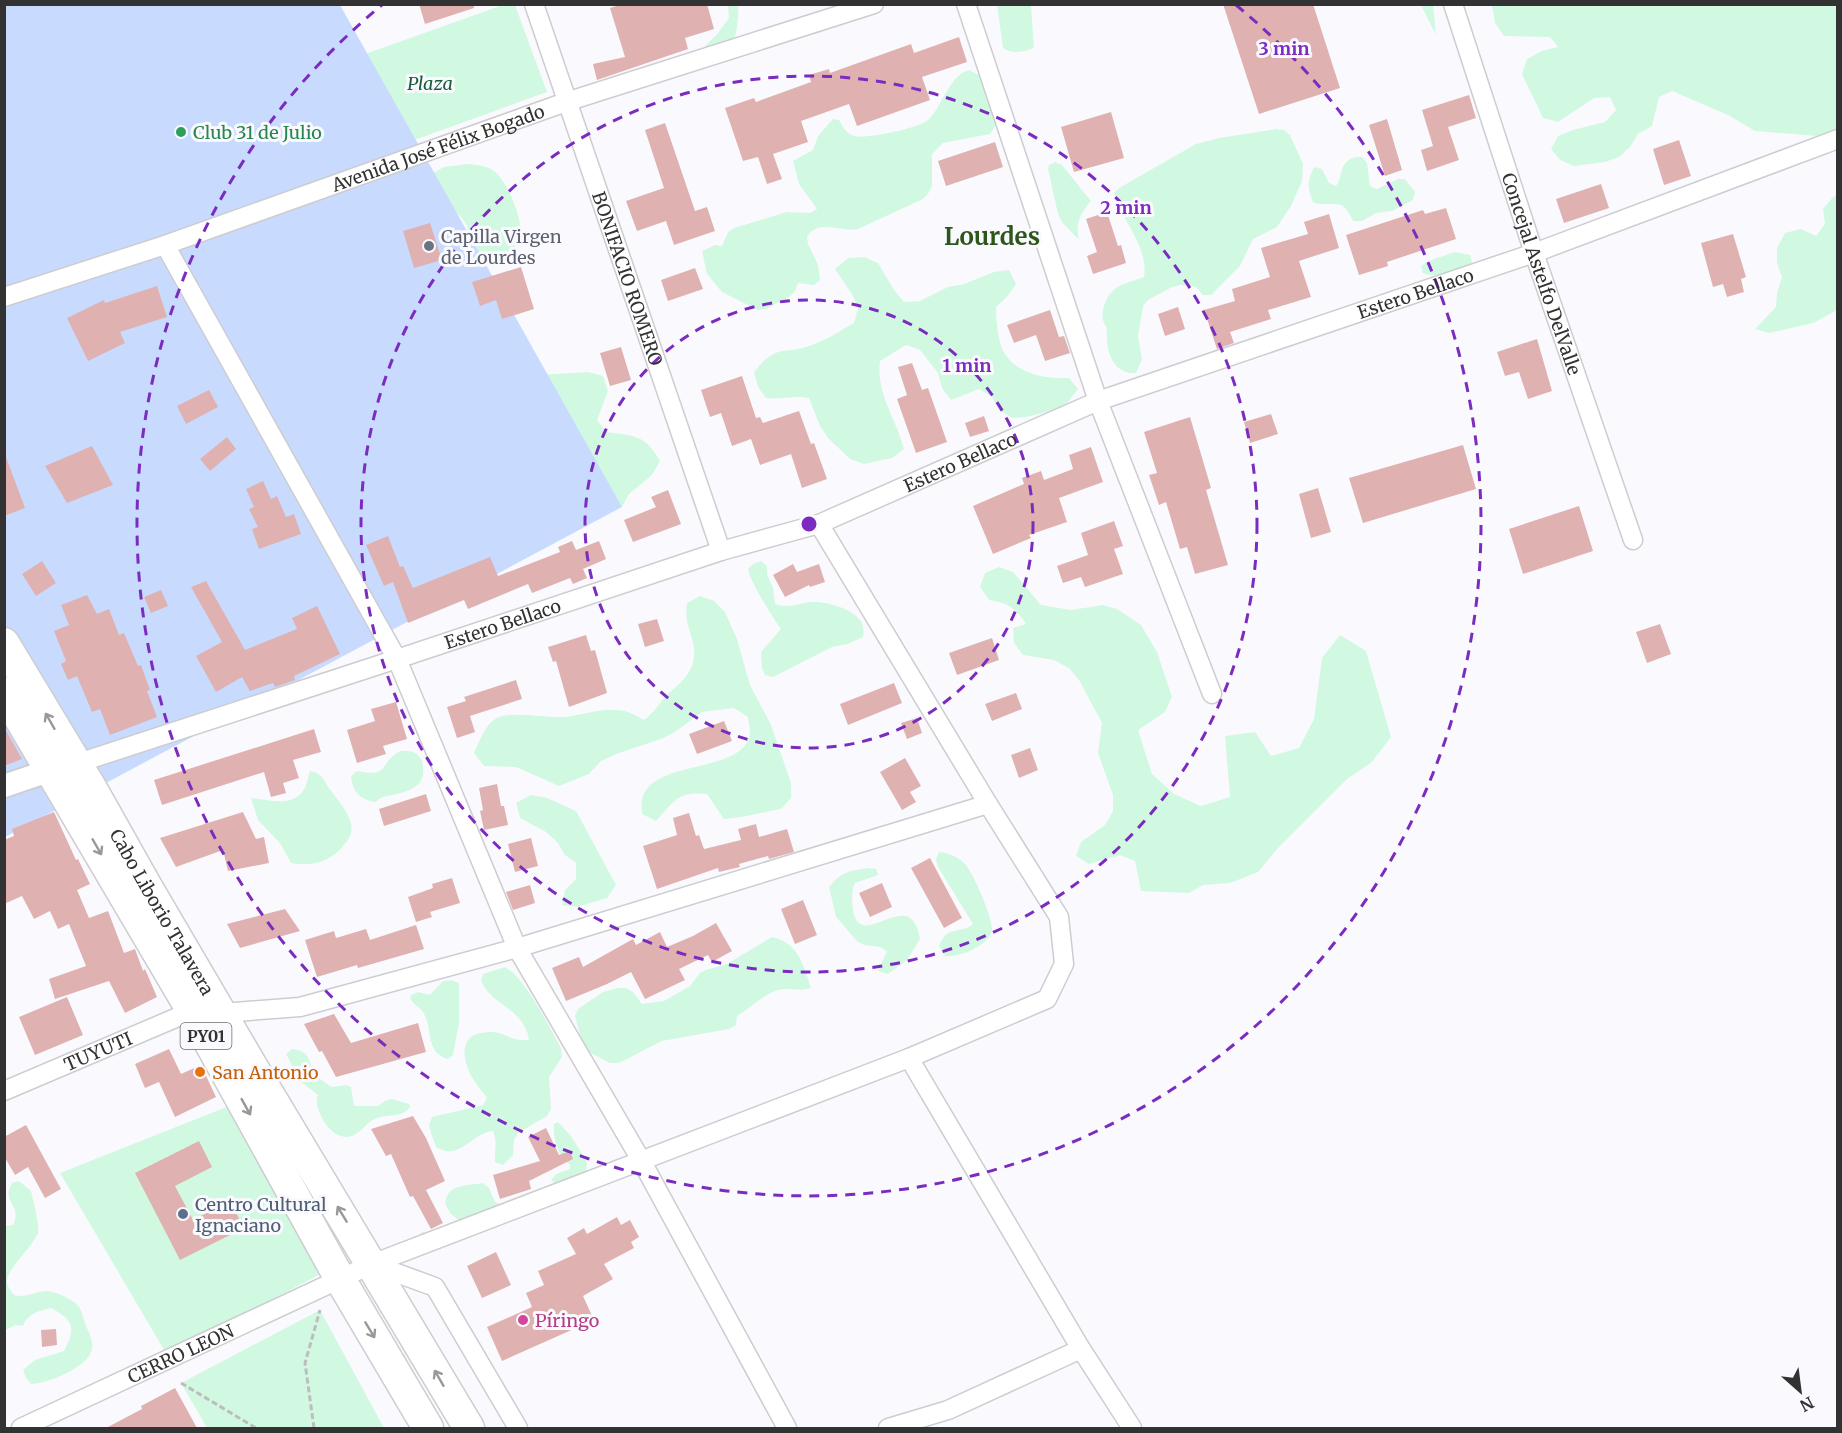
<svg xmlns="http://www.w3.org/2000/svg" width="1842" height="1433" font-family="Merriweather,serif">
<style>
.green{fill:#d1f9e1}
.water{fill:#c8dbff}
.building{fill:#dfb2b1}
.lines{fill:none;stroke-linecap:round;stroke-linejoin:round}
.minor-casing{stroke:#cdcdd1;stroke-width:21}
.tertiary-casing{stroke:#cdcdd1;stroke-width:26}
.trunk-casing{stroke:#cdcdd1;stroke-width:33}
.path{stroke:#bdbdc0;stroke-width:3;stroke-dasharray:6 3;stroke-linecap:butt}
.minor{stroke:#fff;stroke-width:18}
.tertiary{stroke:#fff;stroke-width:22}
.trunk{stroke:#fff;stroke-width:30}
.oneway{stroke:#989899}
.ring{fill:none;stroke:#7b2cbf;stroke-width:3;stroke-dasharray:10 8}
.leisure-dot{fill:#2e9e5b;stroke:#fafafe;stroke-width:2}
.worship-dot{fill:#6b7280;stroke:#fafafe;stroke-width:2}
.food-dot{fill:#e8710a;stroke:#fafafe;stroke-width:2}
.service-dot{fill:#5c6f8a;stroke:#fafafe;stroke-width:2}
.hotel-dot{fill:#d1479c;stroke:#fafafe;stroke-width:2}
.labels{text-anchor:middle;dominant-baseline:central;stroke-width:6;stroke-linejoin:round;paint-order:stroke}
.shield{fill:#fafafe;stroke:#6e6e70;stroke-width:1.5}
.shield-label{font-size:16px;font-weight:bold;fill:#323233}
.park-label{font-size:18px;font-style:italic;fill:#195a3c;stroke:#fafafe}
.leisure-label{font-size:18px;fill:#27864d;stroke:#fafafe;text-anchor:start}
.street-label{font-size:18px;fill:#323233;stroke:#fafafe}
.worship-label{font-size:18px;fill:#5b616d;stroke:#fafafe;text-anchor:start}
.food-label{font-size:18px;fill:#c56008;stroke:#fafafe;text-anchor:start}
.service-label{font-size:18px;fill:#4e5e75;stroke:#fafafe;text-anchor:start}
.hotel-label{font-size:18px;fill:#b23c85;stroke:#fafafe;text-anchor:start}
.district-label{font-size:24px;font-weight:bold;fill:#2d561a;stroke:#fafafe}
.centre{fill:#7b2cbf;stroke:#fafafe;stroke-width:3}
.ring-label{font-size:18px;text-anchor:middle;font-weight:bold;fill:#7b2cbf;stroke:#fafafe;stroke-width:6;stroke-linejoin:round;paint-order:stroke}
</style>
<rect width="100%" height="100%" fill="#fafafe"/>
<path class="green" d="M503 5H515L547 92 370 156 337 64Z
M728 5H738C739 19 736 50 723 59 719 62 714 64 710 66 693 52 707 45 717 34 721 29 725 23 729 18Z
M997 5H1031L1034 48C1022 52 1014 55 1003 48Z
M1421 5H1433L1436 35Z
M1492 5H1837V133L1817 136 1755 131 1728 115 1672 91 1659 97 1652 126 1638 134 1630 147 1619 157 1605 162 1574 166 1560 160 1551 149 1558 136 1573 130 1605 122 1616 110 1610 97 1594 98 1558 122 1543 118 1522 74 1527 59 1542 51 1558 47 1550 37 1504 36 1495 23Z
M969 70 983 77 999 120 990 134 943 143 932 154V186L928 194 923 199 858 229C841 233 819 218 807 237L808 244 818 265 820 280 814 285 798 283 795 291 789 297 766 309 758 310 722 292 707 274 702 251 715 245 722 246 728 232 734 228 787 212 810 213 817 209 799 184 793 161 813 150 818 136 833 119 839 120C843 127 847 135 855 136 867 139 919 128 928 120 943 106 948 76 969 70Z
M1276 129 1284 130 1290 135 1303 164 1302 181 1291 206 1277 227 1253 239 1240 266 1211 295H1203L1196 287 1180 285 1172 287 1148 300 1143 306 1138 336 1142 359 1136 373C1111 374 1105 348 1107 328 1102 321 1101 315 1104 306 1111 284 1125 284 1144 277 1149 246 1121 221 1114 193L1119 188 1196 144 1219 138Z
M1355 157H1362L1367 163 1370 186 1377 189 1398 179H1405L1415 192 1413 200 1392 211 1376 213 1362 221H1353C1351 217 1348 210 1344 207 1337 201 1323 207 1313 202 1307 186 1307 183 1314 167L1322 169 1329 183 1336 186C1344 175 1338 163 1355 157Z
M1055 162 1062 165 1091 201C1080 214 1075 223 1079 240L1062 222 1058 214 1048 169 1049 165Z
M467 164C477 165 486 165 494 171 507 180 525 223 520 239 514 254 480 266 466 274 468 260 472 245 469 232 466 213 430 193 416 182L444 167Z
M1837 195V310L1813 323 1769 333 1755 329 1776 307 1777 293 1782 277 1777 263V248L1785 233 1801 229 1816 236 1825 224 1823 209 1833 197Z
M1455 252 1470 255 1472 262C1471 265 1470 268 1468 271 1460 277 1432 277 1423 273L1421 266 1434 259Z
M864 257 878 263 894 290 904 302 920 301 948 287 964 284 994 272 1009 270 1016 284 1007 297 996 307C996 319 998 344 1005 354 1018 374 1046 379 1069 378L1078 389 1068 402 1055 410 1026 417 1012 418 999 410 992 397 979 389 951 400 942 388 938 373 920 350 906 345 880 361C876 394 896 418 904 449L892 458 864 464 850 459 828 438 820 426 809 398C794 395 781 400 766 398L758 387 754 372C778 342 783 356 812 345 826 340 840 331 854 323L858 308 852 294 835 269 848 258Z
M588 372 603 376 608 391 597 420 606 432C634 436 645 434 660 461L652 475 629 494 622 507 591 501 539 375Z
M761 561 767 566V574L773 588 775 604C789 609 798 603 812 602 826 601 855 609 862 623 864 628 864 632 863 637L848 644 832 647 773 677 765 675 762 668 761 652 781 629C773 618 750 582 748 569L753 564Z
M999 567 1013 572 1041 605 1071 610 1103 605 1117 609 1141 625 1157 652 1172 697 1165 712 1138 730 1152 774 1174 794 1201 806 1230 797 1225 736 1255 732 1271 756 1299 748 1314 719 1322 658 1340 635 1366 651 1391 737 1372 762 1347 779 1278 848 1258 872 1230 883 1203 885 1189 893 1141 891 1135 861 1120 855 1089 864 1076 856 1081 842 1105 825 1113 811V795L1098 753 1102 723 1079 680 1069 668 1054 660 1023 655 1014 643 1013 628 1026 624C1015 608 1009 603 989 600L980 587 985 573Z
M700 596 714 601 725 612 737 639 750 685 771 725 791 783V798L781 809C762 812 743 818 724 819L707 794C678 791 674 801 656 821L642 814C642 810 641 804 642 800 650 757 748 776 750 731 750 727 748 721 748 717L734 708 702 712 675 732 661 739 616 754 601 761 589 774 559 786 516 767 484 766 474 753C480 741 485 724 497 718 509 711 547 718 562 717 581 716 599 708 618 710 629 711 635 715 644 720 656 711 657 706 666 696 681 682 696 672 694 649 692 630 684 626 687 603Z
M400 751C407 751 413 750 418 755 422 759 423 763 423 768 426 789 402 793 387 796 383 796 378 800 375 802 359 799 353 792 351 776L357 771C390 778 378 764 400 751Z
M310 771C324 773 324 783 332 792 339 802 348 811 351 824 353 832 349 839 344 845 330 862 312 867 291 863L280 843 258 820 251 798C270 800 297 809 306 785 308 780 308 776 310 771Z
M531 795 547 798 576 811 616 885 607 898 577 907 562 905 565 890 576 879V863L565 855 557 842 546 832 520 818 516 803Z
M939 852C949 853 956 856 964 863 972 869 994 921 992 931 988 946 959 958 945 956L939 946C946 925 962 934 973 924L938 867 936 859Z
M869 868 876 869 878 875 855 883C851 891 852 900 853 910 860 955 911 881 920 939L907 960 888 974 878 971 887 951 880 947 864 945 857 941 836 917 829 887C842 871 849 871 869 868Z
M772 937C798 942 804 966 811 988 800 992 789 987 778 990 762 995 751 1008 737 1016L736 1025 729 1029 662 1041 619 1063H610L589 1052 583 1046 575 1016 578 1009 603 992 618 988H626L633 992 642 1004 664 1001 690 986 700 973 706 970 727 964Z
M505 967C524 976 550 1028 561 1048L562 1057 549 1077 551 1109 547 1116 518 1133 514 1140 513 1155 503 1165 495 1162C494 1150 498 1142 493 1131 471 1133 460 1162 436 1147L431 1133 429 1125 432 1117 483 1105 487 1098C483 1092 477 1086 473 1079 464 1064 457 1038 480 1033 483 1033 490 1031 493 1032 508 1034 511 1041 529 1040 524 1008 492 1006 481 981L483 974Z
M451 980 459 983V1023L453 1055 448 1059C424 1052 434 1030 423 1012 419 1006 413 1005 410 998L411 995 418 992 430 995 443 981Z
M292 1049C313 1052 306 1060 315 1073 318 1079 326 1082 331 1087L347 1085 351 1087 354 1106H378L385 1101 392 1099 409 1104 410 1107C401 1119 387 1113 375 1119 367 1122 363 1130 356 1134 342 1143 328 1130 322 1118 318 1110 315 1103 318 1095L300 1081 286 1054Z
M234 1104 328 1270 167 1355 60 1173Z
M558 1122 571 1136 587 1162 586 1178 560 1188 551 1180 556 1174 570 1169V1165C568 1163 565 1161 563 1158 556 1151 553 1133 554 1124Z
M19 1181 31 1191C33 1199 40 1226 38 1233 33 1246 6 1270 7 1282 7 1286 11 1291 14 1295 25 1298 34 1292 45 1291 54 1291 68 1297 75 1303 81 1307 83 1316 85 1323 88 1331 94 1341 92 1349 89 1367 47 1384 31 1384L26 1378 23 1370 35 1360 64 1351C76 1327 74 1321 51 1308 39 1311 28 1313 23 1326L16 1325 5 1330V1226L13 1225C23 1204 0 1202 12 1183Z
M483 1183 489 1188 495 1202 502 1205 505 1212 464 1225 457 1235 444 1241 429 1245 425 1244 420 1233 423 1232 434 1236 461 1222 451 1214 445 1204C447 1183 467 1186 483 1183Z
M320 1310 384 1428H207L181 1383Z"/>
<path class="water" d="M5 5H340L622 507 5 837Z"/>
<path class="building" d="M419 4H474V8L425 24Z
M623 4H707L714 29 685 38 688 49 597 80 593 64 625 57 610 8Z
M1223 4H1313L1340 88 1259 114Z
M959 37 967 62 922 77 930 100 857 126 849 104 801 121 808 142 773 154 782 179 767 184 758 157 743 161 725 108 754 98 756 102 811 82 809 75 829 69 830 73 911 44 914 53Z
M1469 95 1476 118 1448 127 1459 160 1427 171 1421 150 1433 146 1422 110Z
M1111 112 1124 158 1074 172 1061 127Z
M1387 119 1402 170 1385 176 1369 125Z
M665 123 695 211 707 207 715 231 674 245 666 221 637 231 626 201 664 188 645 130Z
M1679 140 1691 176 1664 185 1653 149Z
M995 142 1003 167 946 186 938 161Z
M1601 184 1609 208 1564 223 1556 199Z
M1446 208 1456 239 1387 262 1388 266 1359 275 1346 235 1423 210 1425 214Z
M1107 212 1118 246 1121 245 1126 263 1093 274 1087 256 1097 252 1086 219Z
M1329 214 1339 248 1299 261 1311 297 1268 310 1271 319 1230 332 1234 343 1217 349 1204 310 1235 301 1232 289 1270 277 1261 248 1308 234 1304 222Z
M430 223 442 260 414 268 403 231Z
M1733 234 1746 277 1741 279 1744 292 1727 297 1723 284 1713 287 1701 243Z
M521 267 534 309 502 319 496 300 480 306 472 282Z
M695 268 703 289 668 301 661 280Z
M157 286 167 317 120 332 125 343 88 361 67 318 104 300 105 303Z
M1178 307 1185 329 1165 336 1158 314Z
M1050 310 1059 337 1064 336 1070 353 1045 361 1036 335 1014 343 1007 325Z
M1537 339 1552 391 1528 399 1519 372 1505 376 1497 352Z
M621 347 631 380 610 386 600 353Z
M912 363 922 390 928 388 947 442 916 453 897 399 907 395 898 367Z
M742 376 756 418 760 417 763 423 799 411 811 444 814 443 827 479 802 488 791 454 760 465 751 439 732 446 721 413 710 417 701 390Z
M209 390 218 407 186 424 177 406Z
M1271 414 1278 434 1250 443 1244 422Z
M984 416 989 431 970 437 965 423Z
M1190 417 1211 488 1206 490 1228 565 1195 574 1187 547 1180 549 1166 502 1159 505 1149 475 1157 473 1144 432Z
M227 437 236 449 210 471 200 459Z
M1463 445 1476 489 1363 523 1349 478Z
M92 446 113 485 67 503 45 466Z
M1091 447 1103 482 1059 498 1067 522 1029 535 1031 538 993 554 973 506 1024 484 1022 478 1041 471 1044 480 1073 469 1069 455Z
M4 457H6L25 508 4 516Z
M263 481 271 499 277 496 286 517 294 514 301 534 259 549 252 529 258 527 249 509 254 507 246 489Z
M1318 488 1331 532 1311 538 1299 494Z
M668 490 681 524 633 542 624 520 656 507 651 497Z
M1579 506 1593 551 1523 574 1509 529Z
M1114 521 1123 546 1114 549 1123 574 1085 587 1081 577 1063 583 1057 566 1088 555 1081 533Z
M388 536 400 567 403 566 413 588 490 557 498 576 560 552 558 547 572 541 576 550 599 541 606 559 583 569 587 578 573 584 570 578 532 593 528 584 468 609 464 600 408 623 393 582 384 586 366 545Z
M42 561 56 583 36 596 22 574Z
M793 564 797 572 819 564 825 582 810 587 809 585 785 597 773 575Z
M206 581 245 650 297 629 292 618 317 606 340 654 294 676 295 680 275 687 273 683 250 691 242 677 216 692 196 656 222 642 191 587Z
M161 590 168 606 151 613 144 597Z
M87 595 97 614 109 609 119 635 124 633 138 666 141 665 150 690 147 691 157 717 110 735 100 709 92 712 77 676 68 680 61 664 66 661 54 631 69 625 61 605Z
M657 619 664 641 645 647 638 624Z
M1660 624 1671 654 1647 663 1636 632Z
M586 635 591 651 595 650 607 693 569 707 556 661 553 662 548 647Z
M992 638 999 660 957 675 949 653Z
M516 680 522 699 470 716 475 732 457 738 447 707 466 701 464 697Z
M894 683 902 703 848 725 840 704Z
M1016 693 1022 709 992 721 985 704Z
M396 702 407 739 383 746 386 754 357 763 347 730 375 721 371 709Z
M917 718 922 733 907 739 901 723Z
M724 721 732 741 697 754 689 734Z
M4 727 22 759 4 766Z
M314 729 321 752 293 760 299 778 283 783 286 793 271 797 264 772 162 805 154 780Z
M1030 748 1038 770 1019 778 1011 755Z
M905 758 921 786 910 792 916 802 902 810 880 772Z
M497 784 501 806H504L508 825 484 830 480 811 483 810 479 788Z
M426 794 431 811 384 826 379 809Z
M54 812 76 860 78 859 90 884 77 890 89 918 108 911 124 953 135 949 143 971 145 969 157 997 125 1013 109 981 55 999 49 979 86 966 69 924 58 929 50 911 34 919 22 896 4 904V840L14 836 12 829Z
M243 812 256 839 264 837 269 863 228 871 223 850 176 867 160 838Z
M689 813 696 836 699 835 704 849 741 840 738 829 756 824 759 837 787 829 794 852 769 859 768 856 739 864 740 867 719 872 718 868 657 889 643 846 677 835 673 818Z
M531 838 538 866 515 872 508 844Z
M930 858 962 918 944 928 911 868Z
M452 878 460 903 430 912 432 917 416 922 408 897 433 888 432 884Z
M882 883 892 907 870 917 859 893Z
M530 885 535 903 513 910 506 892Z
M803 900 817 935 795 944 781 909Z
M285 909 300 931 240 948 227 924Z
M716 923 732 951 712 962 708 955 679 969 685 980 645 999 631 972 607 984 566 1001 552 968 579 957 583 967 633 939 636 945 660 932 667 947 693 936Z
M416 925 424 949 358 968 357 965 317 977 305 940 334 931 336 938 366 929 370 940Z
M67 997 83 1035 35 1055 19 1017Z
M334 1014 351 1043 418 1023 426 1052 336 1077 322 1051 319 1052 304 1024Z
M169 1049 181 1074 201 1065 216 1097 175 1117 159 1082 145 1088 135 1064Z
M413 1116 426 1138 445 1181 426 1190 443 1223 431 1229 413 1196 410 1197 391 1154 386 1156 371 1129Z
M26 1125 61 1189 45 1198 28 1167 15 1175 4 1156V1137Z
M546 1128 559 1155 570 1151 573 1159 529 1181 531 1189 500 1199 493 1175 540 1161 528 1137Z
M199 1141 212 1167 175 1186 193 1220 230 1201 244 1228 180 1260 135 1173Z
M617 1217 621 1225 630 1220 639 1237 631 1242 634 1248 604 1264 613 1279 583 1296 594 1320 502 1361 487 1327 532 1307 526 1293 544 1285 538 1271 576 1254 567 1238 584 1228 587 1234Z
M496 1252 511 1285 482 1298 467 1266Z
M56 1329 57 1345 42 1347 41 1330Z
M175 1388 197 1428H106L142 1409 141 1406Z"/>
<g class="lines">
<defs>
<g id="minor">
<path id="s1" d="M534 4 721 551"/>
<path d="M966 4 1098 401 1212 694"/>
<path id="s2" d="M1453 4 1534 253 1633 540"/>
<path d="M165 245 397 659 517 948 641 1160 787 1428"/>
<path id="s3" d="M4 297 165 245 566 102 874 4"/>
<path id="s4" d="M75 764 397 659 721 551 819 524 1098 401 1534 253 1838 139"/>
<path d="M222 1013 300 1007 517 948 988 804"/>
<path d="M909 1058 1081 1349 1132 1428"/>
<path id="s5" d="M4 1091 192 1011"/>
<path d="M372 1264 435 1287 518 1428"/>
<path id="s6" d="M21 1428 372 1264 909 1058 1047 999 1064 964 1059 917 988 804 819 524"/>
<path d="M888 1428 948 1410 1081 1349"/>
</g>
<path id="tertiary" d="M4 786 51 770"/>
<g id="trunk">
<path id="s7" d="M4 643 92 789 146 885 252 1066 469 1428"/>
<path d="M4 692 192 1011 340 1279 428 1428"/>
</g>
</defs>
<use href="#minor" class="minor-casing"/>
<use href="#tertiary" class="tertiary-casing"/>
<use href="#trunk" class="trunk-casing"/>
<path class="path" d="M181 1383 256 1428
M314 1428 305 1363 320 1310"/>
<use href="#minor" class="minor"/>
<use href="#tertiary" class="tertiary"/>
<use href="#trunk" class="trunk"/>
</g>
<defs><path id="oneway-shaft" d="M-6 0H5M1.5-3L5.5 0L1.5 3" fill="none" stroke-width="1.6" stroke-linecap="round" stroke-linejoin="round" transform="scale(1.5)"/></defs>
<g class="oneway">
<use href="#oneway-shaft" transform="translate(50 721) rotate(-120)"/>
<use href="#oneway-shaft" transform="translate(97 847) rotate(60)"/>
<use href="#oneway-shaft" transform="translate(246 1107) rotate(61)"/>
<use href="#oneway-shaft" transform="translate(342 1214) rotate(-121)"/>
<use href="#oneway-shaft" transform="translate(370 1330) rotate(59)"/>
<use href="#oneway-shaft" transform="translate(439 1378) rotate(-120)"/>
</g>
<g class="ring">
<circle cx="809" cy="524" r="224"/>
<circle cx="809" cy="524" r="448"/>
<path d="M1236 5A672 672 0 1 1 382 5"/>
</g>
<circle class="leisure-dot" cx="181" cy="132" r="6"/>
<circle class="worship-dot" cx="429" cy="246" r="6"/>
<circle class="food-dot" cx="200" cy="1072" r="6"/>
<circle class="service-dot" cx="183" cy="1214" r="6"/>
<circle class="hotel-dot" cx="523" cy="1320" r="6"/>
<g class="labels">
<rect class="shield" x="180.5" y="1023" width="51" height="26" rx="4.5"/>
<g class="shield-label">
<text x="206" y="1036">PY01</text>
</g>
<g class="park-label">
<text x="430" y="83">Plaza</text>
</g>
<g class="leisure-label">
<text x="193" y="132">Club 31 de Julio</text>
</g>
<g class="street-label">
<text stroke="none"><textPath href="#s3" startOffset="459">Avenida José Félix Bogado</textPath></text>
<text stroke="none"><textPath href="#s2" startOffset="284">Concejal Astelfo DelValle</textPath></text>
<text stroke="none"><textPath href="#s1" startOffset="290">BONIFACIO ROMERO</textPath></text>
<text stroke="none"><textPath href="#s4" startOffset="1422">Estero Bellaco</textPath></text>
<text stroke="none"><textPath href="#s4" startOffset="936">Estero Bellaco</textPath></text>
<text stroke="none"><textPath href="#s4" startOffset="450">Estero Bellaco</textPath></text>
<text stroke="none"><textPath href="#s7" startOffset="312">Cabo Liborio Talavera</textPath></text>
<text stroke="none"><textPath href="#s5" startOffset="102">TUYUTI</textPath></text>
<text stroke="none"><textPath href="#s6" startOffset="176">CERRO LEON</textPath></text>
</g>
<g class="worship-label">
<text x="441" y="236">Capilla Virgen<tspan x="441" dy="21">de Lourdes</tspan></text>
</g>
<g class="food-label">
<text x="212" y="1072">San Antonio</text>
</g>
<g class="service-label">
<text x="195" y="1204">Centro Cultural<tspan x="195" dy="21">Ignaciano</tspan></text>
</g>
<g class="hotel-label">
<text x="535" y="1320">Píringo</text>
</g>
<g class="district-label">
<text x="992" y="236">Lourdes</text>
</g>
</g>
<circle cx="809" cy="524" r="9" class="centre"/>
<g class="ring-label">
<text x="1284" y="55">3 min</text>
<text x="1126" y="214">2 min</text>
<text x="967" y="372">1 min</text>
</g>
<rect width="1842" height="1433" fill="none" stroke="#323233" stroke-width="12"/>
<g transform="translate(1800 1391) rotate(152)" stroke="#fafafe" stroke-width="4.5" paint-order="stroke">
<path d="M0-4.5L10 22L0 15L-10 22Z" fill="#323233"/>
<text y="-9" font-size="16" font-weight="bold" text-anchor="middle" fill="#323233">N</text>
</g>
</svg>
